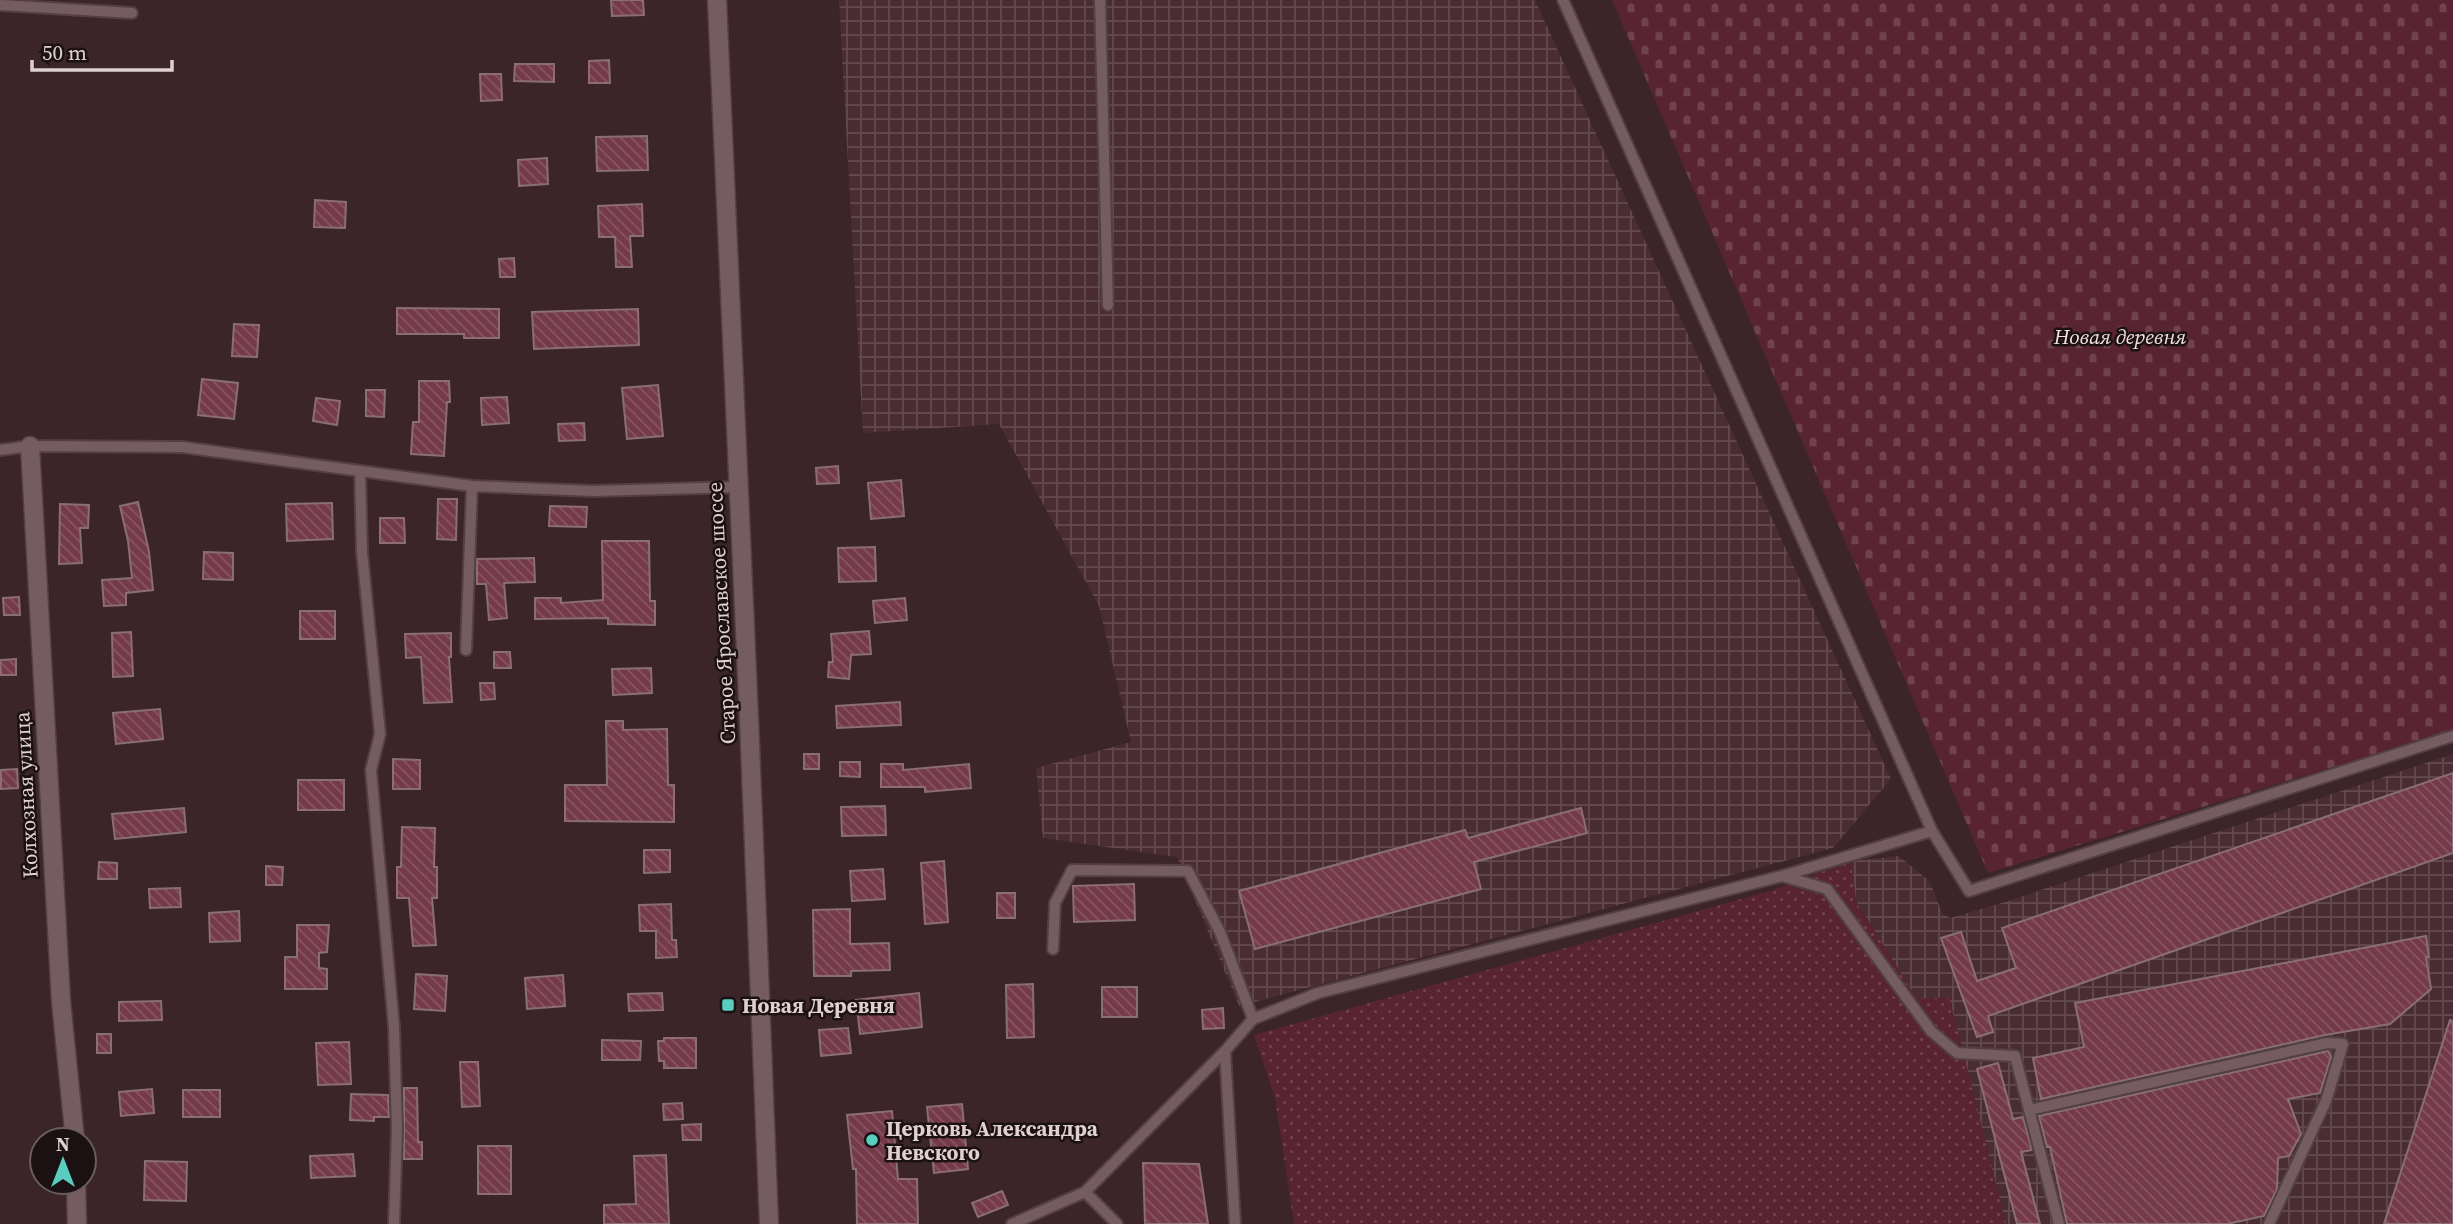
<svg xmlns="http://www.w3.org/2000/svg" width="2453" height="1224" font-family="'Source Serif 4',serif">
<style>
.industrial{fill:url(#industrial-grid)}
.grass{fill:url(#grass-dots)}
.cemetery{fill:url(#cemetery-stones)}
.building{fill:url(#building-back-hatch);stroke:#896f75;stroke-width:2}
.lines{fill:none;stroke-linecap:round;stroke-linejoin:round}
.lane-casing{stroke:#534044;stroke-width:14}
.street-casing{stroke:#534044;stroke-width:21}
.secondary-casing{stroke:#534044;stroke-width:21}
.lane{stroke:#755c61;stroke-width:10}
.street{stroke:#755c61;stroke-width:18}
.secondary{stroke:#755c61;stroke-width:18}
.poi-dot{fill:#59cebe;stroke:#1b1113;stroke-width:2.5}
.labels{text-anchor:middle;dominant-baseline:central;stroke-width:5;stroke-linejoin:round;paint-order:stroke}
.park-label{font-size:21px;font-style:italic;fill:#f3dfe3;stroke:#1b1113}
.street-label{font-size:21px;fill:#e0d0d3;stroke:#1b1113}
.poi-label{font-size:21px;font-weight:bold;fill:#e0d0d3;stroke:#1b1113;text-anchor:start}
</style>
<defs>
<pattern id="industrial-grid" width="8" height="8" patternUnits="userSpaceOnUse" patternTransform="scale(1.75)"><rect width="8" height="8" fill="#4a2d34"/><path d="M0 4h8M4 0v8" fill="none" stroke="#644a50"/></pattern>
<pattern id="grass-dots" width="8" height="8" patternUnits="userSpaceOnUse" patternTransform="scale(1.75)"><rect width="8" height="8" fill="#582333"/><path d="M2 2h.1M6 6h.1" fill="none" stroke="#704250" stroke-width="1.8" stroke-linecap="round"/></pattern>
<pattern id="cemetery-stones" width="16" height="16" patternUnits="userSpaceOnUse" patternTransform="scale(1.75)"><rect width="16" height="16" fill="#582333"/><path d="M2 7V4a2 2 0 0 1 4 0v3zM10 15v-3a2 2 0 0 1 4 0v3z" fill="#704250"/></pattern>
<pattern id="building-back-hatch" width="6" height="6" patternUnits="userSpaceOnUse" patternTransform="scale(1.75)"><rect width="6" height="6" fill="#743a4a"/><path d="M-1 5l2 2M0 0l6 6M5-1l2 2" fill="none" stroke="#885563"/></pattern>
</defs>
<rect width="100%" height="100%" fill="#3b242a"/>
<path class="industrial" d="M839 0H1535L1891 779 1833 848 1239 1006 1177 857 1043 838 1036 768 1131 742 1099 606 999 424 863 433Z
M2453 754V1224H2006L1949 997 1917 1000 1856 901 1851 861 1899 856 1930 882 1942 913 1950 918 2002 903Z"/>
<path class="grass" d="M1851 861 1856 902 1917 999 1949 997 2006 1224H1294L1275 1098 1254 1035 1777 889Z"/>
<path class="cemetery" d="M1612 0H2453V730L1988 873Z"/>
<path class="building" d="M611 0H643L644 15 612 16Z
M609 60 610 83H589V61Z
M515 64H554V82L514 81Z
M480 74H501L502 100 481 101Z
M647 136 648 170 597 171 596 137Z
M547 158 548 184 519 186 518 160Z
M315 200 346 202 345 228 314 227Z
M642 204 643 236H630L632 267H616L615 237H599L598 206Z
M514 258 515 277H500L499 259Z
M397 308 499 309V338H464V334H397Z
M638 309 639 345 534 349 532 312Z
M234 324 259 325 257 357 232 356Z
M202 379 238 383 234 419 198 415Z
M419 381H449L450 402H447L444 456 411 454 413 422H419Z
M658 385 663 436 627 439 622 388Z
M366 390H385L384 417 366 416Z
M507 397 509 423 482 425 481 398Z
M316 398 340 401 337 425 313 421Z
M584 423 585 440 559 441 558 424Z
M838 466 839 483 817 484 816 468Z
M901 480 904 516 871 519 868 483Z
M438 499H457L456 540 437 539Z
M138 502 149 552 153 590 126 593V605L104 606 102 580 132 578 128 541 120 506Z
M332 503 333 539 287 541 286 504Z
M60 504 89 505 88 528H80L82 563 59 564Z
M550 506 587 507 586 527 549 526Z
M380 518H404L405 543H380Z
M602 541H649L650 601H655V625L608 624V618L535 619V598H561V603L603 600Z
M875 547 876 581 839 582 838 548Z
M204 552 233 553V580L203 579Z
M534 558 535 582 504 583 507 618 489 620 486 584H477V559Z
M19 597 20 615H4L3 598Z
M905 598 907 620 875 623 873 601Z
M300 611H335V639H300Z
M869 631 871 654 851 655 849 679 828 677 829 662H833L831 634Z
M131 632 133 676 113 677 112 633Z
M451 633V657H449L452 702 424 703 421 657 406 658 405 634Z
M494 652H510L511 668H494Z
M16 659V675H1L0 660Z
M651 668 652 693 613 695 612 669Z
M480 683H494L495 699 481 700Z
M900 702 901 725 837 728 836 706Z
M160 709 163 739 116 744 113 713Z
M606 721H623V730L667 729 668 785H674V822L565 821V785H607Z
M804 754H819V769H804Z
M393 759 420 760V789H393Z
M840 762H860V777L840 776Z
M881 764H903V770L969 764 971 788 925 792V787H881Z
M17 769 18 788 1 789V770Z
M2453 773V853L1988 1016 1993 1032 1977 1037 1941 938 1961 932 1977 981 2016 968 2002 928Z
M298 780H344V810H298Z
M885 806 886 835 842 836 841 807Z
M184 808 186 832 115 839 112 814Z
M1581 808 1587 833 1474 862 1481 889 1255 949 1239 891 1465 830 1468 838Z
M402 827 435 828 434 867H437V898H432L436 945 413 946 409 898H397V867H401Z
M644 850H670V872L644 873Z
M944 861 948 922 925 924 921 863Z
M99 862 117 863V879H98Z
M266 866 283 867 282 885H266Z
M883 869 885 899 852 901 850 871Z
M1134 884 1135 920 1074 922 1073 886Z
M180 888 181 907 150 908 149 889Z
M997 893H1015V918H997Z
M671 904 672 940H676L677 957 656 958V931H640L639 905Z
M850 909V944L889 943 890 970 851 971V976H814L813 910Z
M239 911 240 941 210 942 209 913Z
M297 925H329L327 952 319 953V968L327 969V989H285V957H297Z
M2426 936 2429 957H2426L2431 989 2390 1024 2325 1035 2041 1099 2033 1058 2084 1047 2075 1003Z
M416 974 447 976 445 1011 414 1009Z
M563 975 565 1006 527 1009 525 978Z
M1033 984 1034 1037 1007 1038 1006 985Z
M1102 987H1137V1017H1102Z
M662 993 663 1010 629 1011 628 994Z
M919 993 922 1027 860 1034 856 1000Z
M161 1001 162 1020 119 1021V1002Z
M1223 1008 1224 1028 1203 1029 1202 1010Z
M2450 1020 2453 1021V1224H2384Z
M848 1028 851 1053 821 1056 819 1030Z
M97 1034H111V1053H97Z
M664 1038H696V1068H664V1061H659L658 1041H664Z
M602 1040 641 1041 640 1060H602Z
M349 1042 351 1084 318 1085 316 1043Z
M2328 1051 2331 1057 2320 1093 2288 1099 2301 1134 2289 1156 2278 1158 2277 1189 2264 1216 2227 1224H2067L2050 1147H2047L2039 1116Z
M460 1062H478L480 1106 462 1107Z
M1998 1063 2013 1119 2023 1117 2032 1150 2021 1152 2040 1224H2017L1977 1069Z
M404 1088H417L418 1142H422V1159H404Z
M152 1089 154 1113 121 1116 119 1092Z
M183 1090H220V1117H183Z
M351 1094 388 1095 389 1117H374V1121L350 1120Z
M682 1103 683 1119 664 1120 663 1104Z
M962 1104 968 1169 934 1173 927 1107Z
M892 1111 898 1179H917L918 1224H857L856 1169H853L847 1115Z
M701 1124V1140H683L682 1125Z
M478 1146H511V1194H478Z
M353 1154 355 1176 311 1178 310 1156Z
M666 1155 669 1224H604V1205L636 1204 634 1156Z
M145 1161 187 1162 186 1201 144 1200Z
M1143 1163 1199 1164 1208 1224H1145Z
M1002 1191 1008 1205 978 1217 972 1203Z"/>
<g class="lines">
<defs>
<path id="lane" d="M1100 0 1108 305
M0 5 132 13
M0 450 30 446 182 447 472 486 593 491 738 487
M360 472 362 552 380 734 371 770 394 1027 397 1129 394 1224
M466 650 472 486
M1932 831 1969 891 2453 736
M1782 876 1827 889 1931 1031 1957 1053 2015 1056 2059 1224
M1053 949 1055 903 1072 870 1188 871 1220 932 1253 1019
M1225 1051 1235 1224
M2029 1110 2327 1043 2343 1044 2326 1101 2269 1224
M1085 1192 1117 1224
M1012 1224 1085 1192 1225 1051 1253 1019 1318 993 1782 876 1932 831 1563 0"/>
<path id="street" d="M30 446 61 1001 75 1140
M76 1182 77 1224"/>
<path id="secondary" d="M717 0 749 719 769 1224"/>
</defs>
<use href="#lane" class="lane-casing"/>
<use href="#street" class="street-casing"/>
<use href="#secondary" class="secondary-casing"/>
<use href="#lane" class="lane"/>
<use href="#street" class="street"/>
<use href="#secondary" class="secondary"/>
</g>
<g class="poi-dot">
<rect x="721" y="998" width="14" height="14" rx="3.5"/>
<circle cx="872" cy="1140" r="7"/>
</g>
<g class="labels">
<g class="park-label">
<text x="2120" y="336">Новая деревня</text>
</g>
<g class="street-label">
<text transform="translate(721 613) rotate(-93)">Старое Ярославское шоссе</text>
<text transform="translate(26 795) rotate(-93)">Колхозная улица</text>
</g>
<g class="poi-label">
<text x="742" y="1005">Новая Деревня</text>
<text x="886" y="1128">Церковь Александра<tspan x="886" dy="24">Невского</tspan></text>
</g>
</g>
<g transform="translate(63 1161)"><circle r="33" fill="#1b1113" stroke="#6a5d60" stroke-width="2"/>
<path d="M0-5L12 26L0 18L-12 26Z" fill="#59cebe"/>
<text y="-10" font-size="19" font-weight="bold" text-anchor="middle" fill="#e0d0d3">N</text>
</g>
<path d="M32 60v10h140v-10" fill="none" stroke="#e0d0d3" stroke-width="3.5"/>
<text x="42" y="60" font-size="21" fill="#e0d0d3" stroke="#1b1113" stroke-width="5" paint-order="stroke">50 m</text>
</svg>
